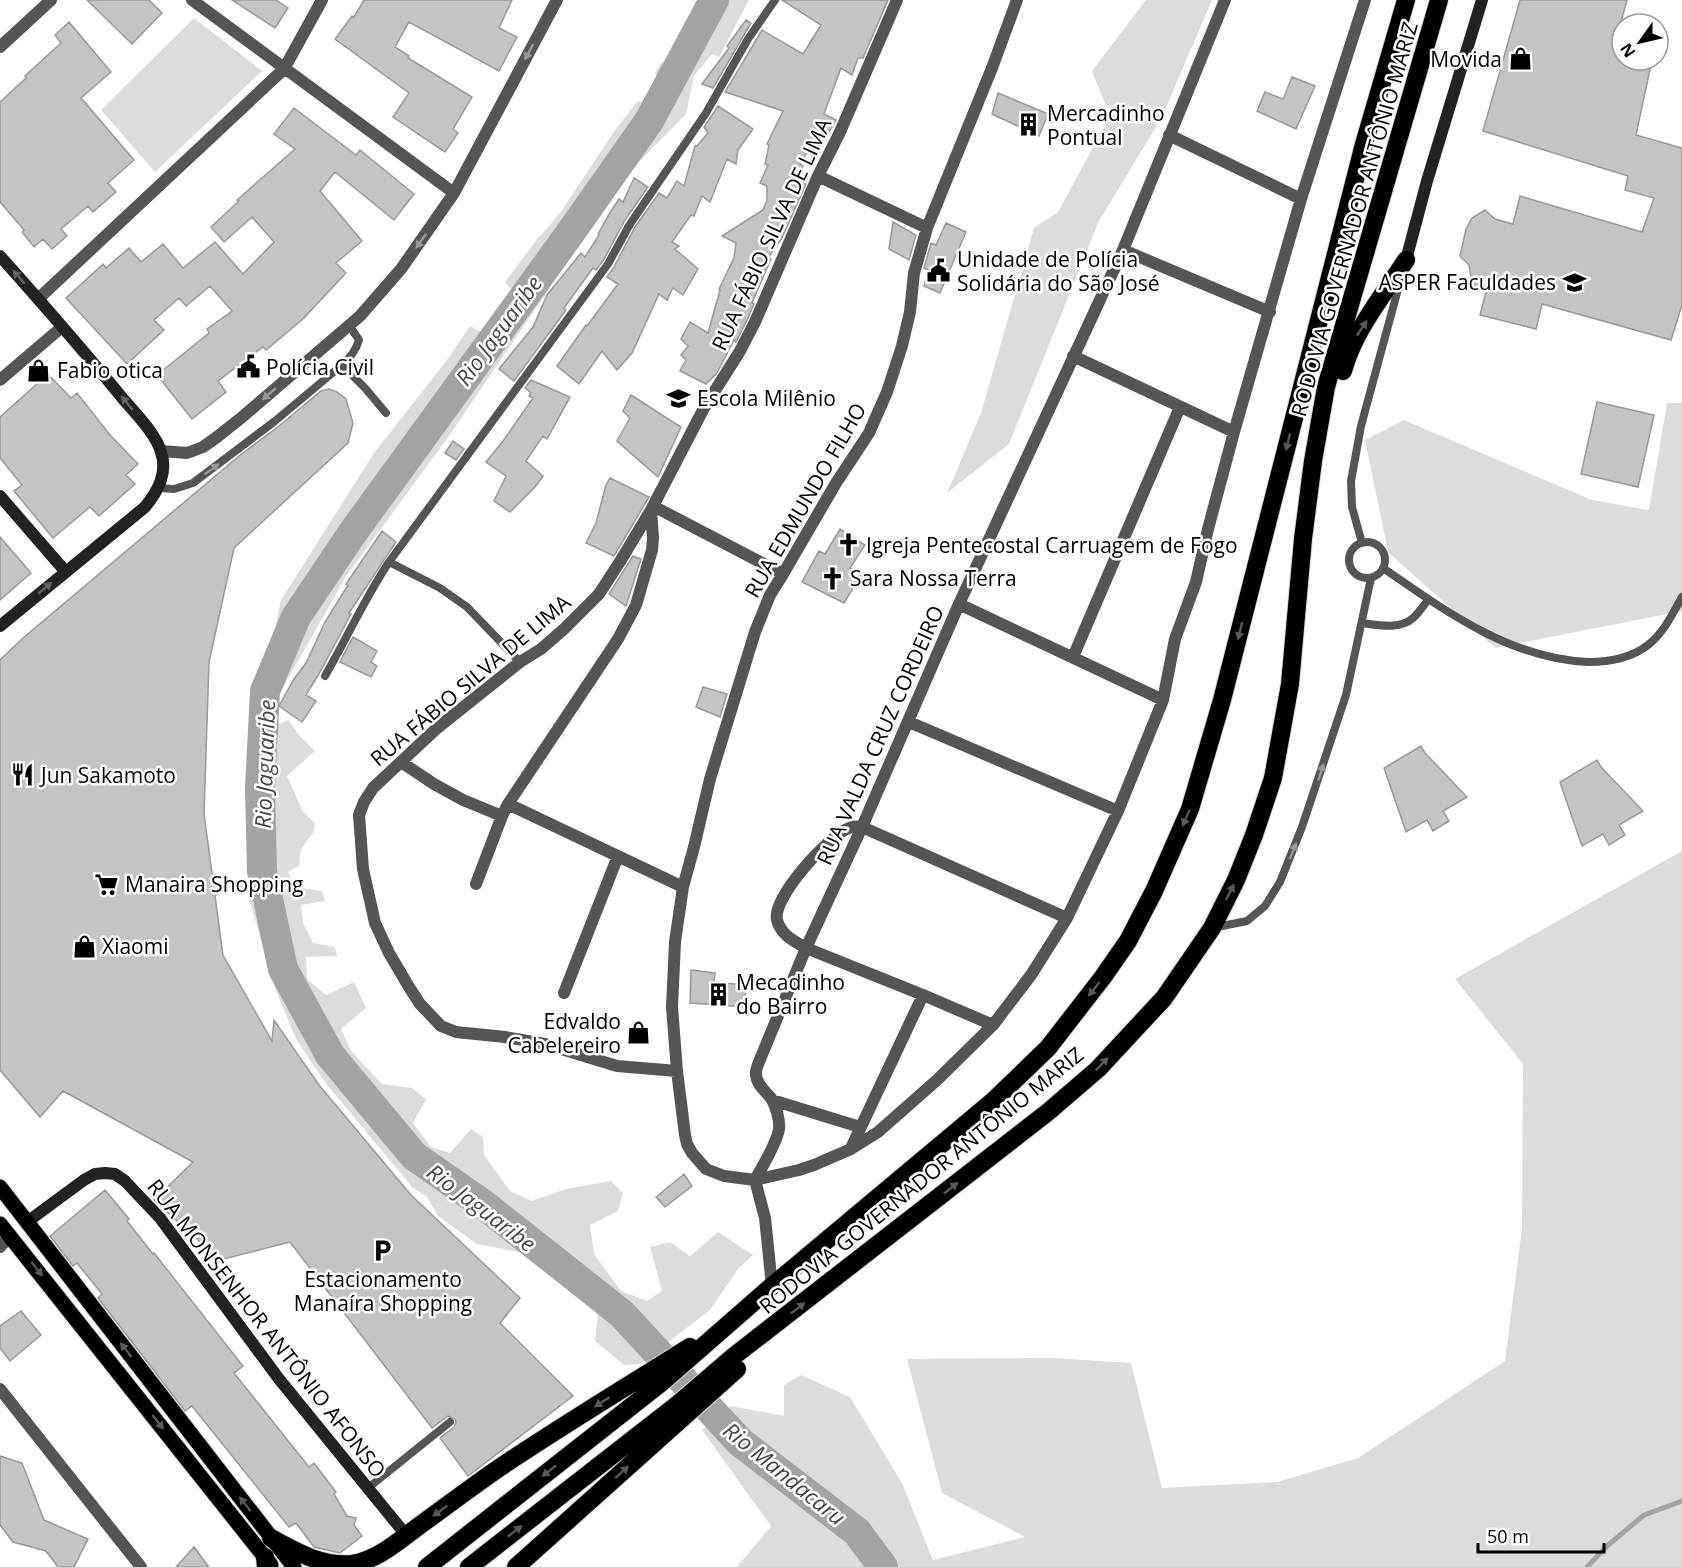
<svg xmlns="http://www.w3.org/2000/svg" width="1682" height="1567" font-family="'Open Sans',sans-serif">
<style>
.green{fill:#dcdcdc}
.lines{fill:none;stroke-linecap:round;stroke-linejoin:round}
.stream{stroke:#a3a3a3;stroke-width:5}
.river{stroke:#a3a3a3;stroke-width:30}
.building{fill:#c4c4c4;stroke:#999;stroke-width:1.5}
.primary-casing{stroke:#dbdbdb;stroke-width:17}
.highway-casing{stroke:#dbdbdb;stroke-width:20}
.lane{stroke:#555;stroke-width:8}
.street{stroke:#555;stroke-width:12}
.secondary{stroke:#222;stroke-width:12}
.primary{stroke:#000;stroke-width:15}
.highway{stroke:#000;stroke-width:18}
.oneway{fill:#999}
.oneway2{fill:#646464}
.oneway3{fill:#595959}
.labels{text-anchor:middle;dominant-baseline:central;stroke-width:5;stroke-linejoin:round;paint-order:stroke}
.poi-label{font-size:21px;fill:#000;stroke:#fff;text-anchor:start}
.street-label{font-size:21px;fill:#000;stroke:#fff}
.water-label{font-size:22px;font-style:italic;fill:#444;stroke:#fff}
</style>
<rect width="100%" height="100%" fill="#fff"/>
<path class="green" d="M697 0H749L719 57 712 54 694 76 686 114 628 173 449 436 347 575 278 696 272 726 289 720 298 734 315 751 287 776 303 812 315 823 313 833 301 849 299 866 288 872 295 887 322 891 325 901 301 905 303 923 313 943 335 947 337 956 306 957 307 979 326 995 354 982 366 1008 341 1029 351 1051 382 1084 412 1088 426 1099 413 1123 431 1147 450 1153 471 1129 483 1137 484 1155 510 1191 532 1201 566 1189 611 1181 623 1193 618 1211 590 1225 594 1254 621 1291 647 1301 662 1291 650 1247 670 1242 690 1256 718 1232 753 1255 738 1269 710 1310 640 1364 624 1365 595 1341 599 1303 535 1255 477 1244 438 1216 427 1197 412 1187 324 1081 296 1039 276 991 250 902 246 769 281 600 374 453 447 360 470 326 481 332 512 291 505 282 535 242 560 213 615 130 638 101 647 104 662 86 655 73 661 63 667 65Z
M1146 0H1212L1162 117 1099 221 1009 444 947 493 981 413 1034 228 1058 212 1110 116 1092 71Z
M194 18 262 71 155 172 101 110Z
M1667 403H1682V611L1495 648 1388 552 1365 440 1404 420 1592 500 1649 510Z
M1682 851V1567H737L771 1526 702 1430 731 1406 784 1416V1385L801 1375 850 1397 902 1483 933 1560 1025 1537 942 1493 907 1359 1053 1358 1131 1363 1162 1488 1277 1482 1358 1458 1505 1361 1522 1228 1523 1064 1455 979Z"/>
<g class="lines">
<path class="stream" d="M1587 1567 1607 1546 1644 1515 1682 1501"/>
<path class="river" d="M714 0 649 121 571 232 351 535 296 617 265 691 260 788 262 871 283 969 330 1055 414 1156 483 1204 622 1314 740 1442 857 1532 883 1567"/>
</g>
<path class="building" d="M87 0H149L162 13 132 44Z
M232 0H276L288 8 275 28Z
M364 0H512L499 28 517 37 499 71 409 22 395 47 409 56 408 58 472 97 453 129 458 133 445 152 393 117 409 93 335 39 352 16 354 17Z
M782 0H888L863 58H858L852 75 841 68 824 114 836 120 829 132 822 128 800 164 803 166 795 181 806 184 782 238 768 258 771 259 752 303 754 304 748 318 736 342 734 340 717 373 706 384 680 371 686 360 681 355 688 346 681 339 690 322 708 333 720 290 719 289 734 258 736 243 722 236 763 210 767 200V186L760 183 768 165 765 164 769 145 767 144 783 111 725 92 762 30 803 54 821 25Z
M1520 0H1627L1616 40 1622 42V60H1652L1636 135 1682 148V305L1671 340 1542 304 1536 329 1480 315 1487 288 1472 284 1469 265 1460 256 1466 229 1472 218 1485 210 1495 219 1513 224 1520 196 1642 232 1654 198 1625 190 1628 176 1483 131Z
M746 20 751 23 713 88 702 84 729 48 727 46Z
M69 22 111 72 81 98 134 160 108 183 116 192 93 212 88 206 61 229 67 236 52 249 43 239 34 247 22 232 24 230 0 202V102L26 78 25 76 61 43 55 35Z
M1292 77 1315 86 1296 129 1257 111 1265 92 1283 99Z
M998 93 1048 114 1039 136 992 114Z
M718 106 753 129 738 150 736 164 727 159 710 202 702 196 694 216 691 215 672 242 679 246 675 249 698 269 683 295 673 288 667 300 659 294 632 353 617 370 602 351 579 384 557 366 586 325 587 326 618 284 607 277 614 267 635 227 659 193 667 198 677 181 684 186 695 146H697L708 133 704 127Z
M294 108 356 155 360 150 414 194 394 220 335 172 320 191 362 241 336 263 346 273 303 319 266 350 263 347 218 381 226 392 192 419 157 375 209 333 207 329 232 311 210 286 186 306 179 298 154 320 164 330 127 364 66 298 103 264 106 268 129 248 141 262 163 244 183 268 215 242 243 274 274 242 252 217 224 242 211 227 239 201 237 200 295 149 274 134Z
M634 178 648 187 625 220 603 261 596 270 593 268 564 308 566 310 514 381 499 369 533 327 547 295 581 253 585 257 599 235 598 234 611 211 619 199 623 202Z
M893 222 916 235 909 260 889 249Z
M946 223 966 232 940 293 924 286 928 270 924 268 931 243 936 245Z
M48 374 71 398 77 393 110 435 138 464 126 475 135 484 99 516 90 507 53 538 14 491 22 485 0 458V417Z
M531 380 570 397 547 439 543 436 526 461 543 476 535 487 510 512 494 501 506 476 486 462 503 441 533 398 529 396 531 393 525 388Z
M329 389 337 392 346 399 353 423 348 443 234 548 209 662 204 814 223 955 272 1041 274 1020 319 1085 411 1195 520 1298 500 1323 573 1396 468 1476 440 1438 454 1427 456 1422 455 1419 448 1416 432 1428 290 1242 220 1260 154 1200 193 1162 63 1091 40 1117 0 1070V660L23 638 239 456 279 426 321 391Z
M631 395 681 427 658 477 617 441 630 418 623 411Z
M1597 402 1654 415 1638 487 1581 474Z
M453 441 464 449 456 460 445 453Z
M610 478 649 497 614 556 586 543 596 523 606 485Z
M840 529 865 545 850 568 861 575 844 603 802 582 819 551 825 554Z
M382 531 396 542 349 613 351 614 319 674 306 695 316 701 302 722 279 706 294 679 306 663 325 622 348 585 346 584Z
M0 537 31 573 0 600Z
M633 556 641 559 626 606 609 594Z
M353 637 377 651 371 662 377 666 371 677 340 662Z
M703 687 727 694 720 717 696 707Z
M1421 746 1425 753 1467 797 1443 811 1449 821 1433 831 1427 820 1406 832 1384 768Z
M1597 760 1601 767 1643 811 1619 825 1625 835 1609 845 1603 834 1582 846 1560 782Z
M691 970 715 973 714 982 745 985 746 1007 690 1003Z
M684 1174 692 1186 665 1207 656 1197Z
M105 1190 129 1219 127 1221 153 1254 154 1253 243 1366 234 1373 309 1467 314 1463 336 1492 334 1494 347 1516 356 1518 354 1525 362 1536 340 1553 314 1547 296 1523 289 1527 192 1406 185 1411 98 1298 102 1294 77 1263 73 1266 50 1236Z
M21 1311 41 1335 10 1361 0 1348V1326Z
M0 1456 22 1463 44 1520 88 1539 74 1567H58L46 1551 13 1542 0 1525Z
M194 1547 209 1567H176Z"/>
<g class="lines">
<defs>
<path id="primary" d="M0 1187 294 1567
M0 1224 271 1565"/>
<path id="highway" d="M1343 371C1354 330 1383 296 1406 260
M271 1538C297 1552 322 1567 352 1564 379 1560 402 1538 423 1523 451 1503 479 1481 508 1462 568 1422 629 1385 690 1347
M265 1557 266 1567
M427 1567 661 1383 772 1286 992 1102 1048 1048 1103 977 1128 941 1154 891 1190 809 1222 700 1364 144 1406 0
M469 1567 678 1404 734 1356 1048 1112 1098 1069 1164 998 1212 928 1236 880 1254 835 1273 778 1290 684 1303 539 1313 461 1326 387 1439 0
M516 1567 737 1369"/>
</defs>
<use href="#primary" class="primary-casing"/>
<use href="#highway" class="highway-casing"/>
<path class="lane" d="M342 365 365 388 386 413
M159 488 174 489 193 483 275 421 342 365C350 357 356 351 359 340L349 325
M1349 560a18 18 0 1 1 36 0a18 18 0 1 1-36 0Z
M1362 543 1352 507 1351 481 1361 426 1401 278
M389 562 440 588 467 607 520 662
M1383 568C1444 610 1510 659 1588 662 1609 662 1630 659 1648 645 1664 632 1672 615 1682 597
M1362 623C1377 625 1400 630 1413 618 1419 613 1423 606 1428 600
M325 676C347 638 365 598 389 562L608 264 630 224 706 113 748 39 775 0
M1212 928 1247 921 1265 906 1280 882 1302 827 1346 695 1371 578
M368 1488 450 1422"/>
<path class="street" d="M192 0 454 193
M1017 0 992 68 927 228 914 273 910 312 902 346 887 392 869 433 836 483 783 574 770 595 755 632 710 779 694 847 683 887 675 942 672 1007 677 1071 685 1135 687 1144 692 1153 706 1169 724 1176 755 1180 799 1170 814 1165 851 1149 878 1132 895 1117 937 1080 993 1025 1031 975 1067 918 1118 811 1163 700 1175 639 1196 582 1208 529 1234 432 1301 199 1365 0
M0 47 51 0
M1169 135 1301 199
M818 176 927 228
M1123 250 1270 312
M38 299 284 69 322 0
M1073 356 1234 432
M0 380 62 327
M161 451 187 453 203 447 217 437 241 418 360 316 401 269 454 193 557 0
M653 506 783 574
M959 604 1163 700
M1073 657 1180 407
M909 722 1118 811
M401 762 434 784 463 800 502 816
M508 804 683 887
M476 884 502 816 508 804 618 639 636 605 652 550 653 538 651 510
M564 993 618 856
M993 1025 923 995 806 948C794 941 781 935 777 920 772 898 828 836 849 828 853 826 857 826 862 827L1067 918
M677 1071 617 1066 545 1044 505 1037 456 1032 441 1026 420 1004 409 987 389 953 375 923 363 869 359 815 364 802 373 788 436 729 520 662 541 649 564 629 599 594 621 560 651 510 704 408 740 351 755 322 818 176 840 132 897 0
M772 1100 860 1127
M851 1148 923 995
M755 1180C762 1167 777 1143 779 1129 780 1120 776 1106 771 1098 765 1091 757 1085 756 1075 755 1069 759 1063 761 1057L806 948 862 827 959 604 1123 250 1225 0
M755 1180 765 1218 772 1286
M0 1247 10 1236
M0 1389 141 1567"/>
<path class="secondary" d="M0 256C42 303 84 351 124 400 136 414 156 434 161 452 168 473 158 491 145 507L0 626
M1406 260 1427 181 1482 0
M0 496 65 571
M27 1222 84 1180 95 1174 105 1173 115 1174 125 1181 160 1218 279 1379 406 1535"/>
<use href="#primary" class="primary"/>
<use href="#highway" class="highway"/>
</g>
<defs><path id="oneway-solid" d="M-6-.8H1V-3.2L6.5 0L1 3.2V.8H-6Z" transform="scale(1.5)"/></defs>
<g class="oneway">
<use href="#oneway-solid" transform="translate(529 52) rotate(118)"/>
<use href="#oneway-solid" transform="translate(421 241) rotate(125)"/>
<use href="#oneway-solid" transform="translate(269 394) rotate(139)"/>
<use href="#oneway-solid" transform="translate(212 469) rotate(-36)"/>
<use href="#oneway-solid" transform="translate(1321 772) rotate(-72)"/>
<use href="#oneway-solid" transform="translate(1293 851) rotate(-68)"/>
</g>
<g class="oneway2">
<use href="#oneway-solid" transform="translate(19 277) rotate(-131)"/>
<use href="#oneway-solid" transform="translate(127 403) rotate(-129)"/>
<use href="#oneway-solid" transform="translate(45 588) rotate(-40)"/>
</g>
<g class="oneway3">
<use href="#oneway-solid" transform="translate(1362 328) rotate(-56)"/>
<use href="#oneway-solid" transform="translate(1288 442) rotate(104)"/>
<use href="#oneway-solid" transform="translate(1240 631) rotate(104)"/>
<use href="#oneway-solid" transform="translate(1186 818) rotate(114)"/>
<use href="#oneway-solid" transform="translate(1230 892) rotate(-63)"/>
<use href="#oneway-solid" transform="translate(1094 989) rotate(128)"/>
<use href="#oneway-solid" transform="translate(1102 1064) rotate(-46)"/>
<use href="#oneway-solid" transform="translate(951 1188) rotate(-38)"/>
<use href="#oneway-solid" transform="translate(37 1269) rotate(52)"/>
<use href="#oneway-solid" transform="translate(798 1308) rotate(-38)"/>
<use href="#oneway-solid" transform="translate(126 1350) rotate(-128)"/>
<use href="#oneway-solid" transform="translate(602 1402) rotate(148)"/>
<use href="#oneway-solid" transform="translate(158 1422) rotate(52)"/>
<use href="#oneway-solid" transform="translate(549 1471) rotate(142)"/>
<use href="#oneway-solid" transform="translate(622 1472) rotate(-42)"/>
<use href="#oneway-solid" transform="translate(245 1504) rotate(-128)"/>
<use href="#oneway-solid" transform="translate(440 1511) rotate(144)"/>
<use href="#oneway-solid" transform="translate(515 1531) rotate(-38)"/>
</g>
<defs>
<symbol id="shop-bare" viewBox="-9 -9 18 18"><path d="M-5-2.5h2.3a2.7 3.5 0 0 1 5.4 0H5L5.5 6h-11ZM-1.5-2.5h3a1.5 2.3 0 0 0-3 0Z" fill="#000" stroke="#fff" stroke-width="2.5" paint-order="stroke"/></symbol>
<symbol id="building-bare" viewBox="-9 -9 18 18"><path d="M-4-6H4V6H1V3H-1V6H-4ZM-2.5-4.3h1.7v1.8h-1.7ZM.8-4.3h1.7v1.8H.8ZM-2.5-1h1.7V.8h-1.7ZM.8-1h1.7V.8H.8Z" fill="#000" stroke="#fff" stroke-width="2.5" paint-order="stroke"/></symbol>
<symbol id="civic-bare" viewBox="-9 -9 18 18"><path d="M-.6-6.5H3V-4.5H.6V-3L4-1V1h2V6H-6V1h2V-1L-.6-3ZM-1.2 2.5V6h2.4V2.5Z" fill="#000" stroke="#fff" stroke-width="2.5" paint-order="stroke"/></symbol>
<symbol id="university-bare" viewBox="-9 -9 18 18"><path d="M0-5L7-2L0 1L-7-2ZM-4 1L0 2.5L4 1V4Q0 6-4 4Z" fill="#000" stroke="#fff" stroke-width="2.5" paint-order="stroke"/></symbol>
<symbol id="school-bare" viewBox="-9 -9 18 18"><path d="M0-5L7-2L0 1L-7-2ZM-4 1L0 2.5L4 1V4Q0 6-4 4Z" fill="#000" stroke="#fff" stroke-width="2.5" paint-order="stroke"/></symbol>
<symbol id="church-bare" viewBox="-9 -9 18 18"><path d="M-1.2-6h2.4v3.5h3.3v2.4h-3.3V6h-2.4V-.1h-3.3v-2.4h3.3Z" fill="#000" stroke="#fff" stroke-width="2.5" paint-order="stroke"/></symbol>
<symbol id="restaurant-bare" viewBox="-9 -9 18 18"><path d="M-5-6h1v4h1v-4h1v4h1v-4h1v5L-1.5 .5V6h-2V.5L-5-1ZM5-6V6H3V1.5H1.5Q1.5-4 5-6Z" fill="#000" stroke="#fff" stroke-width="2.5" paint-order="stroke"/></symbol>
<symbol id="supermarket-bare" viewBox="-9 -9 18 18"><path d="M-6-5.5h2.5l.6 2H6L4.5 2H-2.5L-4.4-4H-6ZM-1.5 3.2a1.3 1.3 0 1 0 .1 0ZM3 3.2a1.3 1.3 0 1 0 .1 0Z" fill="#000" stroke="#fff" stroke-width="2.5" paint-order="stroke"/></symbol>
<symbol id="parking-bare" viewBox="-9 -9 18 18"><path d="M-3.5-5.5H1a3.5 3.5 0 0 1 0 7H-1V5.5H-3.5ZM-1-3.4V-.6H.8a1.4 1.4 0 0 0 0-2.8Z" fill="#000" stroke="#fff" stroke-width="2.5" paint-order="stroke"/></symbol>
</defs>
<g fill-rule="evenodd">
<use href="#shop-bare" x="1504" y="42" width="33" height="33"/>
<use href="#building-bare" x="1012" y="108" width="33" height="33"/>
<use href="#civic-bare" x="922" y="254" width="33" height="33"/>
<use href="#university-bare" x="1558" y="266" width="33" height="33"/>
<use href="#civic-bare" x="232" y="350" width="33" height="33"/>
<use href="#shop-bare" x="22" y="354" width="33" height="33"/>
<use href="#school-bare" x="662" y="382" width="33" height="33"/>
<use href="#church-bare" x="832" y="528" width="33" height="33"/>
<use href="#church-bare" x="816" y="562" width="33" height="33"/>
<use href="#restaurant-bare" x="6" y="758" width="33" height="33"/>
<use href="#supermarket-bare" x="90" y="868" width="33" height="33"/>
<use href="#shop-bare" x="68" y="930" width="33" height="33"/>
<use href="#building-bare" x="702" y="978" width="33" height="33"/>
<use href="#shop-bare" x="622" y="1016" width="33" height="33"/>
<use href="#parking-bare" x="366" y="1234" width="33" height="33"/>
</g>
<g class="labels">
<g class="poi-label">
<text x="1502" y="59" text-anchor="end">Movida</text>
<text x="1047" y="113">Mercadinho<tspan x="1047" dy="24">Pontual</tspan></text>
<text x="957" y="259">Unidade de Polícia<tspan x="957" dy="24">Solidária do São José</tspan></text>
<text x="1556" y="282" text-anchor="end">ASPER Faculdades</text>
<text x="266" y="367">Polícia Civil</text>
<text x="57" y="370">Fabio otica</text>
<text x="697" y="398">Escola Milênio</text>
<text x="866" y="545">Igreja Pentecostal Carruagem de Fogo</text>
<text x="850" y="578">Sara Nossa Terra</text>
<text x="41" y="775">Jun Sakamoto</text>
<text x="125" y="884">Manaira Shopping</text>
<text x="102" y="946">Xiaomi</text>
<text x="736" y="982">Mecadinho<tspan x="736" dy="24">do Bairro</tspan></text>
<text x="621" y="1021" text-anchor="end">Edvaldo<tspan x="621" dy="24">Cabelereiro</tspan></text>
<text x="383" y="1279" text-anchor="middle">Estacionamento<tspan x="383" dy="24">Manaíra Shopping</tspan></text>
</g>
<g class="street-label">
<text transform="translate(1354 219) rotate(-74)">RODOVIA GOVERNADOR ANTÔNIO MARIZ</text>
<text transform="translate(771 234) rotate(-65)">RUA FÁBIO SILVA DE LIMA</text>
<text transform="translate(805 500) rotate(-60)">RUA EDMUNDO FILHO</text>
<text transform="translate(470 680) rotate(-40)">RUA FÁBIO SILVA DE LIMA</text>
<text transform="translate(880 735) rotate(-66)">RUA VALDA CRUZ CORDEIRO</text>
<text transform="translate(921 1180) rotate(-39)">RODOVIA GOVERNADOR ANTÔNIO MARIZ</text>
<text transform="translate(267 1328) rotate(52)">RUA MONSENHOR ANTÔNIO AFONSO</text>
</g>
<g class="water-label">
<text transform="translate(498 330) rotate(-54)">Rio Jaguaribe</text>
<text transform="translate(264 764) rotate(-88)">Rio Jaguaribe</text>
<text transform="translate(482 1207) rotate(37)">Rio Jaguaribe</text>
<text transform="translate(785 1473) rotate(39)">Rio Mandacaru</text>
</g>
</g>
<g transform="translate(1640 42) rotate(236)"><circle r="28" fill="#ffffff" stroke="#999999" stroke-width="1.5"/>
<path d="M0-4.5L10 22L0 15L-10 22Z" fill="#000000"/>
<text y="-9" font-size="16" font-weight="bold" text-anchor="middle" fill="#000000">N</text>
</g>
<path d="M1478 1543v9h126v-9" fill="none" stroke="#000000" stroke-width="3"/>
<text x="1487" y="1543" font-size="18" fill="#000000" stroke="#ffffff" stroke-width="4.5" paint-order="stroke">50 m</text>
</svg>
